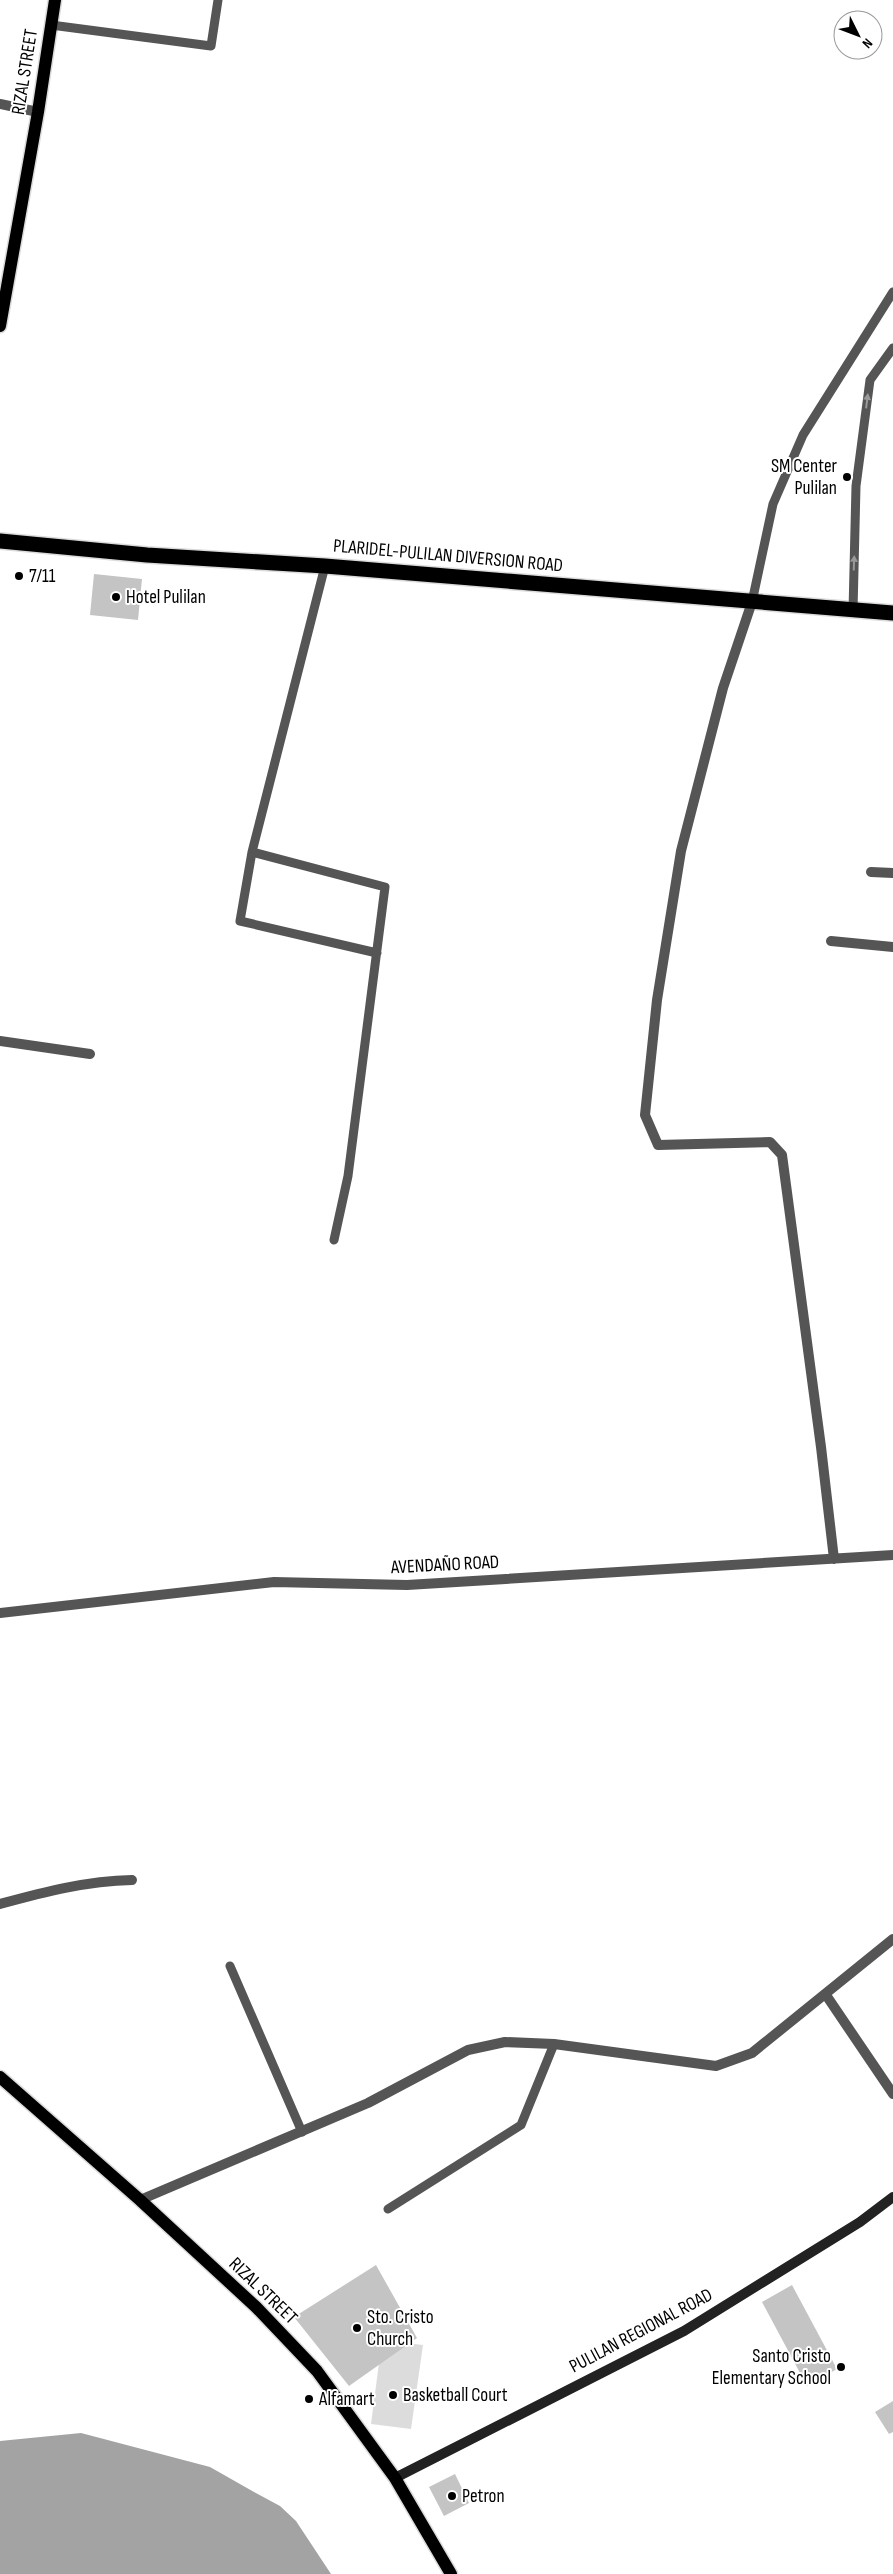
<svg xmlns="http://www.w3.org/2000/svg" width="893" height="2574" font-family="'Sofia Sans Condensed',sans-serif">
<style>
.green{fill:#dcdcdc}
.water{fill:#a3a3a3}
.building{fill:#c4c4c4}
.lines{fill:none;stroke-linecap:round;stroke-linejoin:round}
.primary-casing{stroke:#dbdbdb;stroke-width:15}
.highway-casing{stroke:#dbdbdb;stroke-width:18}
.lane{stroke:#555;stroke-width:9}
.street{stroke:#555;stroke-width:10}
.secondary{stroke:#222;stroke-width:10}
.primary{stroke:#000;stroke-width:12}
.highway{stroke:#000;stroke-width:15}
.oneway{fill:#999}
.poi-dot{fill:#000;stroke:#fff;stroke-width:2}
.labels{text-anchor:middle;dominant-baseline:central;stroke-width:4;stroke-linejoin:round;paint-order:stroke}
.street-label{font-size:19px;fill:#000;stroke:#fff}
.poi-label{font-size:19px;fill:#000;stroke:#fff;text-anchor:start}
</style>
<rect width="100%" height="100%" fill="#fff"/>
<path class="green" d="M382 2340 423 2345 411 2429 371 2424Z"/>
<path class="water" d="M81 2433 210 2467 254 2492 280 2506 296 2521 331 2574H0V2441Z"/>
<path class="building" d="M94 574 142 579 138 620 90 615Z
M376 2265 417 2338 349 2386 294 2317Z
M792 2285 837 2369 807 2386 762 2302Z
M893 2401V2432L889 2434 875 2412Z
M455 2474 469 2503 444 2516 429 2487Z"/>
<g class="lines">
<defs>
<path id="primary" d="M0 326 38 112 55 0
M0 2077 140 2200 256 2307 317 2371 395 2478 451 2574"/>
<path id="highway" d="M0 541 147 555 325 566 893 613"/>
</defs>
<use href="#primary" class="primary-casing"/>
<use href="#highway" class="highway-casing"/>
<path class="lane" d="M51 25 211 46 218 0
M325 566 252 852 385 887 348 1176 334 1240
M752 602 773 504 803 435 893 292
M853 611 856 486 870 380 893 348
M252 852 240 921 377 953
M230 1966 302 2132
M388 2209 521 2125 554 2044"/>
<path class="street" d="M0 104 38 112
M752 602 723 688 681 851 657 1000 645 1115 658 1145 770 1142 782 1155 821 1447 834 1559
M871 872 893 873
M831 941 893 947
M0 1041 90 1054
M0 1613 274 1582 407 1585 893 1555
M0 1904C44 1892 86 1881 132 1880
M826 1995 893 2094
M140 2200 368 2103 468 2050 505 2042 554 2044 716 2066 752 2053 893 1939"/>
<path class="secondary" d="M395 2478 684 2331 860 2222 893 2197"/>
<use href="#primary" class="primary"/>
<use href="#highway" class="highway"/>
</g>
<defs><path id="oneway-solid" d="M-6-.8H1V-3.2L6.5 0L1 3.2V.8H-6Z" transform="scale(1.25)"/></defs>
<g class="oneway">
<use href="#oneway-solid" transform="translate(867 401) rotate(-83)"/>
<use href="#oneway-solid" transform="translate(854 563) rotate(-88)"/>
</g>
<g class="poi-dot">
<circle cx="847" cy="477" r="5"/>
<circle cx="19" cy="576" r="5"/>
<circle cx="116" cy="597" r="5"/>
<circle cx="357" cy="2328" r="5"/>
<circle cx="841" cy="2367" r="5"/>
<circle cx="393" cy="2395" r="5"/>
<circle cx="309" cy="2399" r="5"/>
<circle cx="452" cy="2496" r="5"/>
</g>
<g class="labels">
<g class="street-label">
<text transform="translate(25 72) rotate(-81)">RIZAL STREET</text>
<text transform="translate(448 556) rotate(5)">PLARIDEL-PULILAN DIVERSION ROAD</text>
<text transform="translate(445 1565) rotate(-3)">AVENDAÑO ROAD</text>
<text transform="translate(263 2291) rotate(44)">RIZAL STREET</text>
<text transform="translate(641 2331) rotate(-28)">PULILAN REGIONAL ROAD</text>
</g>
<g class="poi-label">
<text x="837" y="466" text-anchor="end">SM Center<tspan x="837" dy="22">Pulilan</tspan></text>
<text x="29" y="576">7/11</text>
<text x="126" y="597">Hotel Pulilan</text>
<text x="367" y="2317">Sto. Cristo<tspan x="367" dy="22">Church</tspan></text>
<text x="831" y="2356" text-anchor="end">Santo Cristo<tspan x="831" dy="22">Elementary School</tspan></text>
<text x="403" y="2395">Basketball Court</text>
<text x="319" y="2399">Alfamart</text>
<text x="462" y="2496">Petron</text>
</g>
</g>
<g transform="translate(858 35) rotate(132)"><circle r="24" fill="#ffffff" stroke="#999999"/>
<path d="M0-4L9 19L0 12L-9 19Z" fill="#000000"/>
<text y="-8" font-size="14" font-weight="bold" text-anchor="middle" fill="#000000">N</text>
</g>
</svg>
